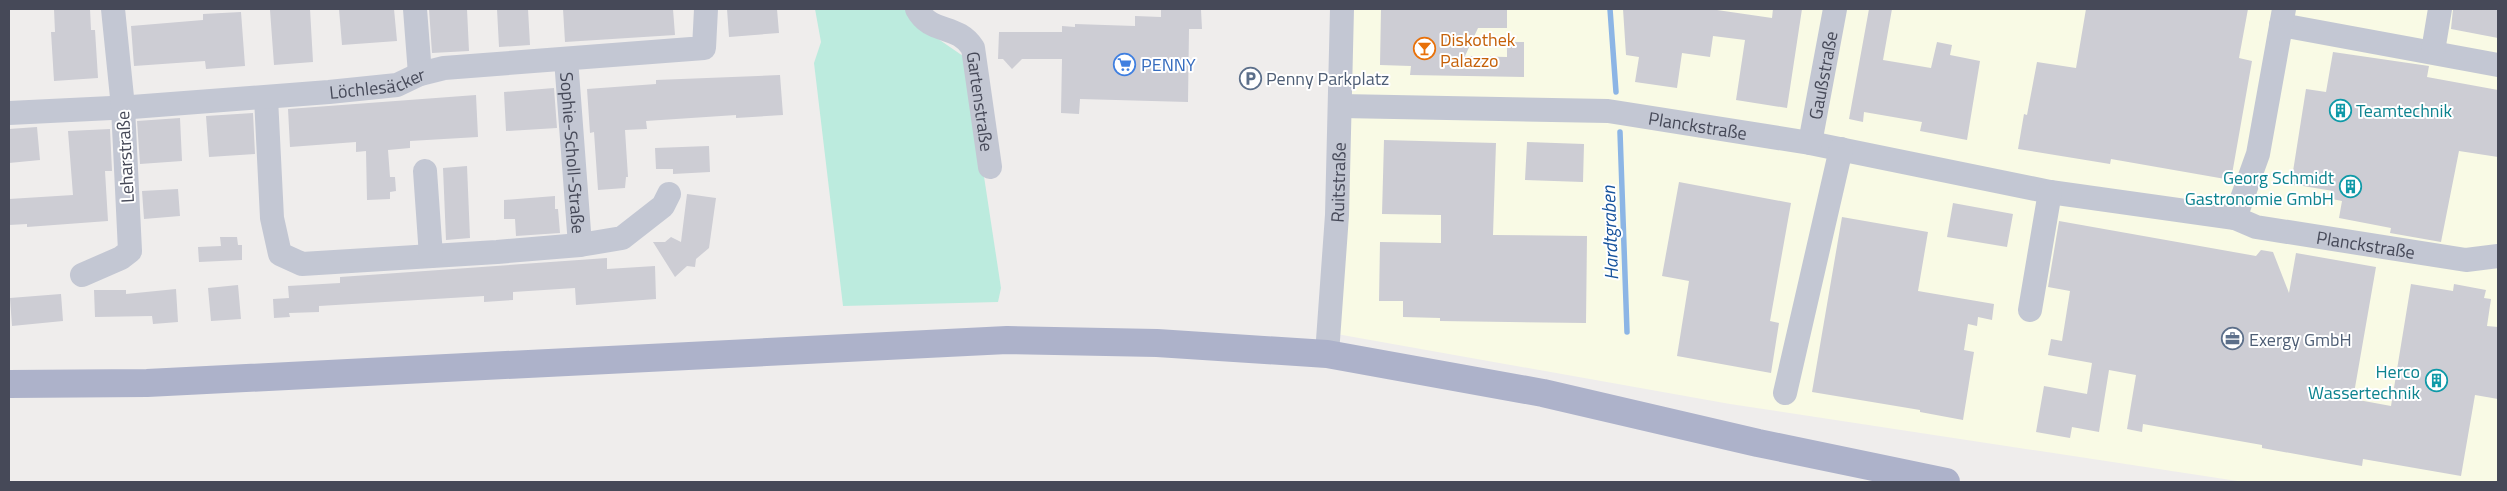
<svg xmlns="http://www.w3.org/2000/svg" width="2507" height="491" font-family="'Titillium Web',sans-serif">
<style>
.commercial{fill:#f9fae5}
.green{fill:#bcebde}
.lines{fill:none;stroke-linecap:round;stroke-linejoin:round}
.stream{stroke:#8cb5e5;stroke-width:5.5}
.building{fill:#cdcdd4}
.minor{stroke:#c3c7d3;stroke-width:24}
.major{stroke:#adb2ca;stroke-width:28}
.labels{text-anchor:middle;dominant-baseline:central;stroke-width:4;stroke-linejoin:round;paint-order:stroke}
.food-label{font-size:18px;fill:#c56008;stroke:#fff;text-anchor:start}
.shop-label{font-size:18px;fill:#366cbe;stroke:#fff;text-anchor:start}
.street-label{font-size:18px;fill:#464958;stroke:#fff}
.service-label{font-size:18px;fill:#4e5e75;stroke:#fff;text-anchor:start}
.culture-label{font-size:18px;fill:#0d838f;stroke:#fff;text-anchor:end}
.water-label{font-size:19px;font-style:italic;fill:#16539c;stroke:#fff}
</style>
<rect width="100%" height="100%" fill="#efedec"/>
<path class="commercial" d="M1334 9H2498V482H2244L1730 404 1331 333Z"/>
<path class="green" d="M815 9H909L928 32 963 56 969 78 1001 288 998 302 843 306 814 63 821 42Z"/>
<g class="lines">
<path class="stream" d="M1610 9 1616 92
M1620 132 1627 332"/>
</g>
<path class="building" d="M54 9H90L91 30H95L98 78 54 81 51 32H55Z
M310 9 313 62 274 65 270 10Z
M339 9H394L397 41 342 45Z
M429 9H467L469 51 432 53Z
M497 9H528L530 45 499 47Z
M563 9H673L675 35 565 42Z
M727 9H777L779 33 729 37Z
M1161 9 1201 10 1202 29H1189L1188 102 1080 99 1079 114 1061 113 1062 59H1022L1012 69 1003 59H998L999 32H1062V26L1075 27V24L1135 26V16L1161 17Z
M1381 9H1507V28H1478L1465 56 1507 57V42H1524V77L1410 75 1411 66 1380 65Z
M1623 9H1717V10L1772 18 1773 9H1802L1787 108 1736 100 1745 40 1713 36 1710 57 1682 53 1677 88 1635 82 1639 57 1626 55Z
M1869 9H1892L1883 60 1931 68 1937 42 1952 45 1950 55 1980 61 1967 140 1920 131 1922 122 1864 112 1863 122 1849 119Z
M2086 9H2248L2239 58 2252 61 2231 180 2111 159 2110 164 2018 149 2024 114 2027 115 2037 62 2076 68Z
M2453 9H2498V38L2451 29Z
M241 12 245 66 206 69 205 61 134 66 131 26 203 20V14Z
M2333 52 2429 66 2427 77 2498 90V157L2459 151 2441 242 2390 233 2391 228 2339 218 2342 201 2332 199 2333 191 2291 184 2306 89 2326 92Z
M780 75 783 115 736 118V115L646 121 647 129 625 130 628 177H626L625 188 598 190 594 132 590 133 587 89 656 84V80Z
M554 88 557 128 506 131 504 92Z
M476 95 478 137 410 141V148L388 150 390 177H395L396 191 390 192V199L367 200 366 151 356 152V142L290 147 288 109Z
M253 113 255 154 209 157 206 116Z
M180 118 182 161 140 164 137 121Z
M37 127 40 160 9 163V129Z
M110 129 112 171H105L108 221 27 227V224L9 225V199L73 195 68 131Z
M1384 140 1496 143 1493 235 1587 236 1586 323 1440 321V318L1403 317V301H1379L1380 242 1441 243V215L1382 214Z
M1527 142 1584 144 1583 182 1525 180Z
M709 146 710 172 673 174V169H656L655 148Z
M467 166 470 238 446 240 443 168Z
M1679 182 1791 203 1770 321 1779 323 1771 373 1677 356 1689 281 1662 276Z
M178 189 180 216 144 219 142 191Z
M687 194 716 198 709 248 696 259 695 267 687 266 675 277 653 242H665L671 237 681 242Z
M555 196V209H558L560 233 516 236 515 219H504V200Z
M1953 203 2013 214 2007 247 1947 237Z
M1842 217 1928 232 1918 291 1994 304 1992 320 1978 317 1977 326 1968 324 1964 350 1974 352 1963 420 1920 412V410L1812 392Z
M2059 221 2256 256 2261 250 2273 252 2289 293 2296 253 2376 267 2353 399 2391 406 2411 284 2453 291 2454 284 2486 290 2484 298 2491 299 2487 326 2498 327V399L2475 395 2461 476 2363 459 2362 466 2262 448V445L2143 424 2142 432 2127 429 2136 375 2109 370 2099 432 2072 427 2070 438 2036 432 2044 386 2087 394 2092 363 2048 355 2051 339 2062 341 2070 291 2048 287Z
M220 237H237L238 245H242V260L199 262 198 247 221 246Z
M607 258V269L655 266 656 299 576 305 575 288 513 292V300L484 302V296L319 306V312L289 313 290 317 274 318 273 299 289 298 288 286 340 283V277Z
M238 285 241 319 211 321 208 288Z
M176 289 178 322 153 324 152 316 95 317 94 290H126V294Z
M61 294 63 321 12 326 10 298Z"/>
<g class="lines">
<g class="minor">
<path d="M415 9 420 74"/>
<path id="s1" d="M917 9C931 35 957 23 973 48L990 167"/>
<path d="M2281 25 2498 65"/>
<path d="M2433 51 2440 9"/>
<path id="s2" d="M566 59 580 245"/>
<path d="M266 98 272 218 280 254 302 264 497 252 580 245 622 238 663 206 669 194"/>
<path id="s3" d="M1341 106 1608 111 1810 143 2050 192 2235 218 2258 154 2284 9"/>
<path id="s4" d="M9 113 132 107 329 92 397 85 420 74 444 68 704 48 706 9"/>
<path id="s5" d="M1810 143 1835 9"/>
<path d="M425 171 431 256"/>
<path id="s6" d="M2235 218 2256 227 2466 260 2498 256"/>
<path d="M82 275 121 258 130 251 123 107 113 9"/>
<path d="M2030 310 2050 192"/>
<path id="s7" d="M1327 354 1337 215 1342 9"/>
<path d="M1785 393 1841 149"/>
</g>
<path class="major" d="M9 384 147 383 1007 340 1157 343 1327 354 1543 393 1758 443 1946 482"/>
</g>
<defs>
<symbol id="bar-ring" viewBox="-11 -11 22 22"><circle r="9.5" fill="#fff" stroke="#e8710a" stroke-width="1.5"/><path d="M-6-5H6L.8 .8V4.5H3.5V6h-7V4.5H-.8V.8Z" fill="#e8710a"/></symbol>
<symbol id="supermarket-ring" viewBox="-11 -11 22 22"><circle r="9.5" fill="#fff" stroke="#3f7fe0" stroke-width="1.5"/><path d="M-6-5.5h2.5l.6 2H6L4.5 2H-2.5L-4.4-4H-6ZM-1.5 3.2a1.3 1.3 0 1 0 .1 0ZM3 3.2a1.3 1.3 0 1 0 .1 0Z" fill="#3f7fe0"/></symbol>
<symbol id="parking-ring" viewBox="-11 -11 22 22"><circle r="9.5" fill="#fff" stroke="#5c6f8a" stroke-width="1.5"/><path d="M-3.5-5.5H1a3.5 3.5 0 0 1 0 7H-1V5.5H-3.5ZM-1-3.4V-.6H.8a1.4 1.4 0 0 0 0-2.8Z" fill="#5c6f8a"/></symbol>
<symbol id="building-ring" viewBox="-11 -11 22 22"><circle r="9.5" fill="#fff" stroke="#0f9aa8" stroke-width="1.5"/><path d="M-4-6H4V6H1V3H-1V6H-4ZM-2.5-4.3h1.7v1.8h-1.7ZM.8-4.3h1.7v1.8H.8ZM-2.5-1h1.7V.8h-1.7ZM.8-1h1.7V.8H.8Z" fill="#0f9aa8"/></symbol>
<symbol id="office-ring" viewBox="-11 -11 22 22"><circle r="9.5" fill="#fff" stroke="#5c6f8a" stroke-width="1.5"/><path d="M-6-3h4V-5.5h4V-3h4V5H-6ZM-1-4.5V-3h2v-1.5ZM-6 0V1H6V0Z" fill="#5c6f8a"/></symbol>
</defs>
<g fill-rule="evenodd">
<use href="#bar-ring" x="1412" y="36" width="25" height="25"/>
<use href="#supermarket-ring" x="1112" y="52" width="25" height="25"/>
<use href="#parking-ring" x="1238" y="66" width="25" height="25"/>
<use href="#building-ring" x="2328" y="98" width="25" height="25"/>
<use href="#building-ring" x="2338" y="174" width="25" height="25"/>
<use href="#office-ring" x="2220" y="326" width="25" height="25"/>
<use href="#building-ring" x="2424" y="368" width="25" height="25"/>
</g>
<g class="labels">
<g class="food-label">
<text x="1440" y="39">Diskothek<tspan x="1440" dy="21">Palazzo</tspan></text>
</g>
<g class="shop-label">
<text x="1141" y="64">PENNY</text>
</g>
<g class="street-label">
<text stroke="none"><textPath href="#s5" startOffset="69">Gaußstraße</textPath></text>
<text stroke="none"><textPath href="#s4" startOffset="370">Löchlesäcker</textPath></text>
<text stroke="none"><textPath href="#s1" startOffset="124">Gartenstraße</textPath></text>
<text stroke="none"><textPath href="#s3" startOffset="358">Planckstraße</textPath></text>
<text stroke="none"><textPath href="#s2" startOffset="94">Sophie-Scholl-Straße</textPath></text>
<text transform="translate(125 157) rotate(-93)">Leharstraße</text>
<text stroke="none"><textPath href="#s7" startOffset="172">Ruitstraße</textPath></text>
<text stroke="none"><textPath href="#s6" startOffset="134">Planckstraße</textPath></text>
</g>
<g class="service-label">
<text x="1266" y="78">Penny Parkplatz</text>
<text x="2249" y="339">Exergy GmbH</text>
</g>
<g class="culture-label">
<text x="2356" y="110" text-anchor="start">Teamtechnik</text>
<text x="2334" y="177">Georg Schmidt<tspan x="2334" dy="21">Gastronomie GmbH</tspan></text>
<text x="2420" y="371">Herco<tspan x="2420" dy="21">Wassertechnik</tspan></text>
</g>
<g class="water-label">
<text transform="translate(1609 233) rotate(-92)">Hardtgraben</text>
</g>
</g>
<rect width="2507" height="491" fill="none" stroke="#464958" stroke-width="20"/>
</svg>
